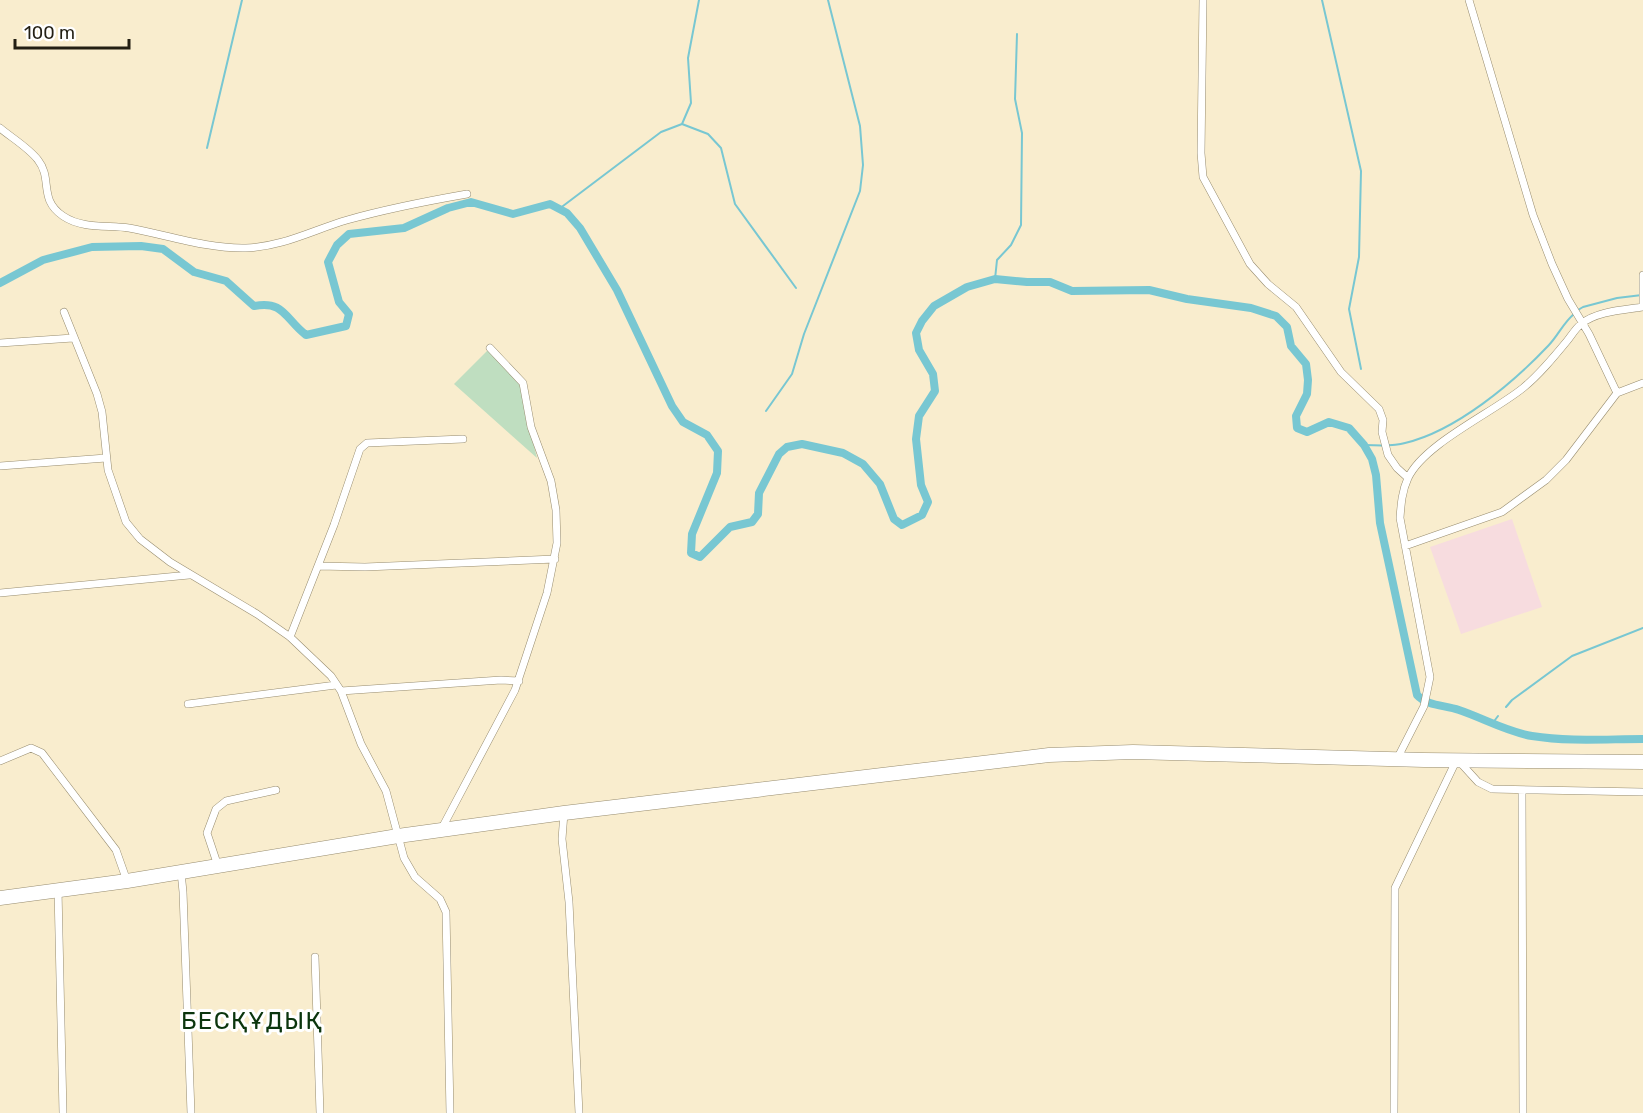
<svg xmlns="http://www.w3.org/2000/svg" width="1643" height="1113" font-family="Rubik,sans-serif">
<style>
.industrial{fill:#f7dcdf}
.green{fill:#bfdec0}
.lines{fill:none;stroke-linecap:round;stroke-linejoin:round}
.stream{stroke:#78c7d2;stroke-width:2}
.canal{stroke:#78c7d2;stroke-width:8}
.street-casing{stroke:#978c6f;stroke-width:8}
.highway-casing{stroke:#978c6f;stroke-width:15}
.street{stroke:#fff;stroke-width:7}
.highway{stroke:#fff;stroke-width:14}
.labels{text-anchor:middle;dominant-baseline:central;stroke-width:6;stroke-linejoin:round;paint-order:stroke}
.quarter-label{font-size:24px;letter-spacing:1.5px;fill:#0b350d;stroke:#fff}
</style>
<rect width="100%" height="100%" fill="#f9edce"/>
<path class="industrial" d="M1512 519 1542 607 1461 634 1430 547Z"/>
<path class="green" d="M488 350 524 389 532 438 537 458 454 384Z"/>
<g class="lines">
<path class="stream" d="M1322 0 1361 171 1359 257 1349 309 1361 369
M682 124 691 103 688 58 699 0
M207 148 242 0
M559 209 661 132 682 124 708 134 721 148 735 204 796 288
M995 279 997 260 1011 245 1021 225 1022 133 1015 99 1017 34
M1578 310 1583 307 1617 298 1642 295
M766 411 792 374 804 334 860 191 863 165 860 126 828 0
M1364 445C1377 445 1392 447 1405 443 1456 431 1513 383 1548 346 1558 336 1563 323 1574 314
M1506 707 1512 700 1572 656 1643 628
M1492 724 1498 716"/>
<path class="canal" d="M0 283 43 260 92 247 141 246 163 249 194 272 226 281 254 306C284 300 285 319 306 335L346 326 349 314 339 302 328 262 337 245 349 234 404 228 448 208 471 202 513 214 550 204 567 213 580 228 617 290 672 406 683 422 707 435 718 451 717 473 692 534 691 553 700 557 730 527 752 522 758 514 759 493 779 454 787 447 802 444 843 453 863 464 880 484 894 519 902 525 922 515 928 502 921 485 916 439 919 416 935 391 933 374 919 350 916 333 922 321 934 306 967 287 995 279 1027 282H1050L1072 291 1149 290 1187 299 1251 308 1276 316 1287 327 1291 346 1306 364 1308 380 1307 394 1296 416 1297 428 1307 432 1329 422 1349 428 1364 445 1372 459 1376 475 1380 523 1417 695C1427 706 1444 705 1459 710 1483 718 1507 732 1532 736 1569 742 1606 739 1643 739"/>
<defs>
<path id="street" d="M1203 0 1201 153 1203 177 1250 264 1268 284 1296 307 1341 372 1379 409 1383 420 1382 432 1388 455 1397 468 1408 478
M1469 0 1533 215 1552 264 1568 299 1589 334 1617 393
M0 128C12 138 29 148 38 160 53 179 38 199 63 216 82 229 108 225 129 228 167 235 208 249 246 248 282 247 313 230 347 220 386 209 427 201 467 194
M64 312 97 394 102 412 108 470 126 522 140 539 170 562 257 614 290 637 331 676 341 691 361 744 386 791 404 858 415 877 440 899 446 912 450 1113
M0 343 73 338
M0 466 106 458
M1405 546 1502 512 1546 480 1566 460 1617 393 1643 383
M318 566 365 567 555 559
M0 593 189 575
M290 637 334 525 360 449 367 443 463 439
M341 691 501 680 519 681
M188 704 336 685
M1397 759 1424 706 1430 677 1400 518C1401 504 1402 491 1408 478 1424 444 1492 413 1523 388 1539 375 1553 358 1567 341 1571 336 1576 328 1581 324 1597 311 1624 310 1643 307V275
M0 761 31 748 42 753 116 850 127 881
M1522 790 1523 1113
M564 813 562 839 569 902 579 1113
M442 828 515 690 547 593 557 543 556 510 551 481 531 427 523 383 490 348
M218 866 207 833 216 809 226 801 276 790
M181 872 183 892 191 1113
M58 890 63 1113
M315 957 320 1113
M1394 1113 1395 888 1457 759 1478 782 1492 789 1643 792"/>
<path id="highway" d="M0 898 127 881 398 836 564 813 1049 755 1133 752 1424 760 1643 762"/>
</defs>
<use href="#street" class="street-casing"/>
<use href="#highway" class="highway-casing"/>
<use href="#street" class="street"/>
<use href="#highway" class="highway"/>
</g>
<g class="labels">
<g class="quarter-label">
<text x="252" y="1021">БЕСҚҰДЫҚ</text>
</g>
</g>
<path d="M15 39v9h114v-9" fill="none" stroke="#231f13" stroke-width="3"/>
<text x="24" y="39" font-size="18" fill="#231f13" stroke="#ffffff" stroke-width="4.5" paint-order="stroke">100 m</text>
</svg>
